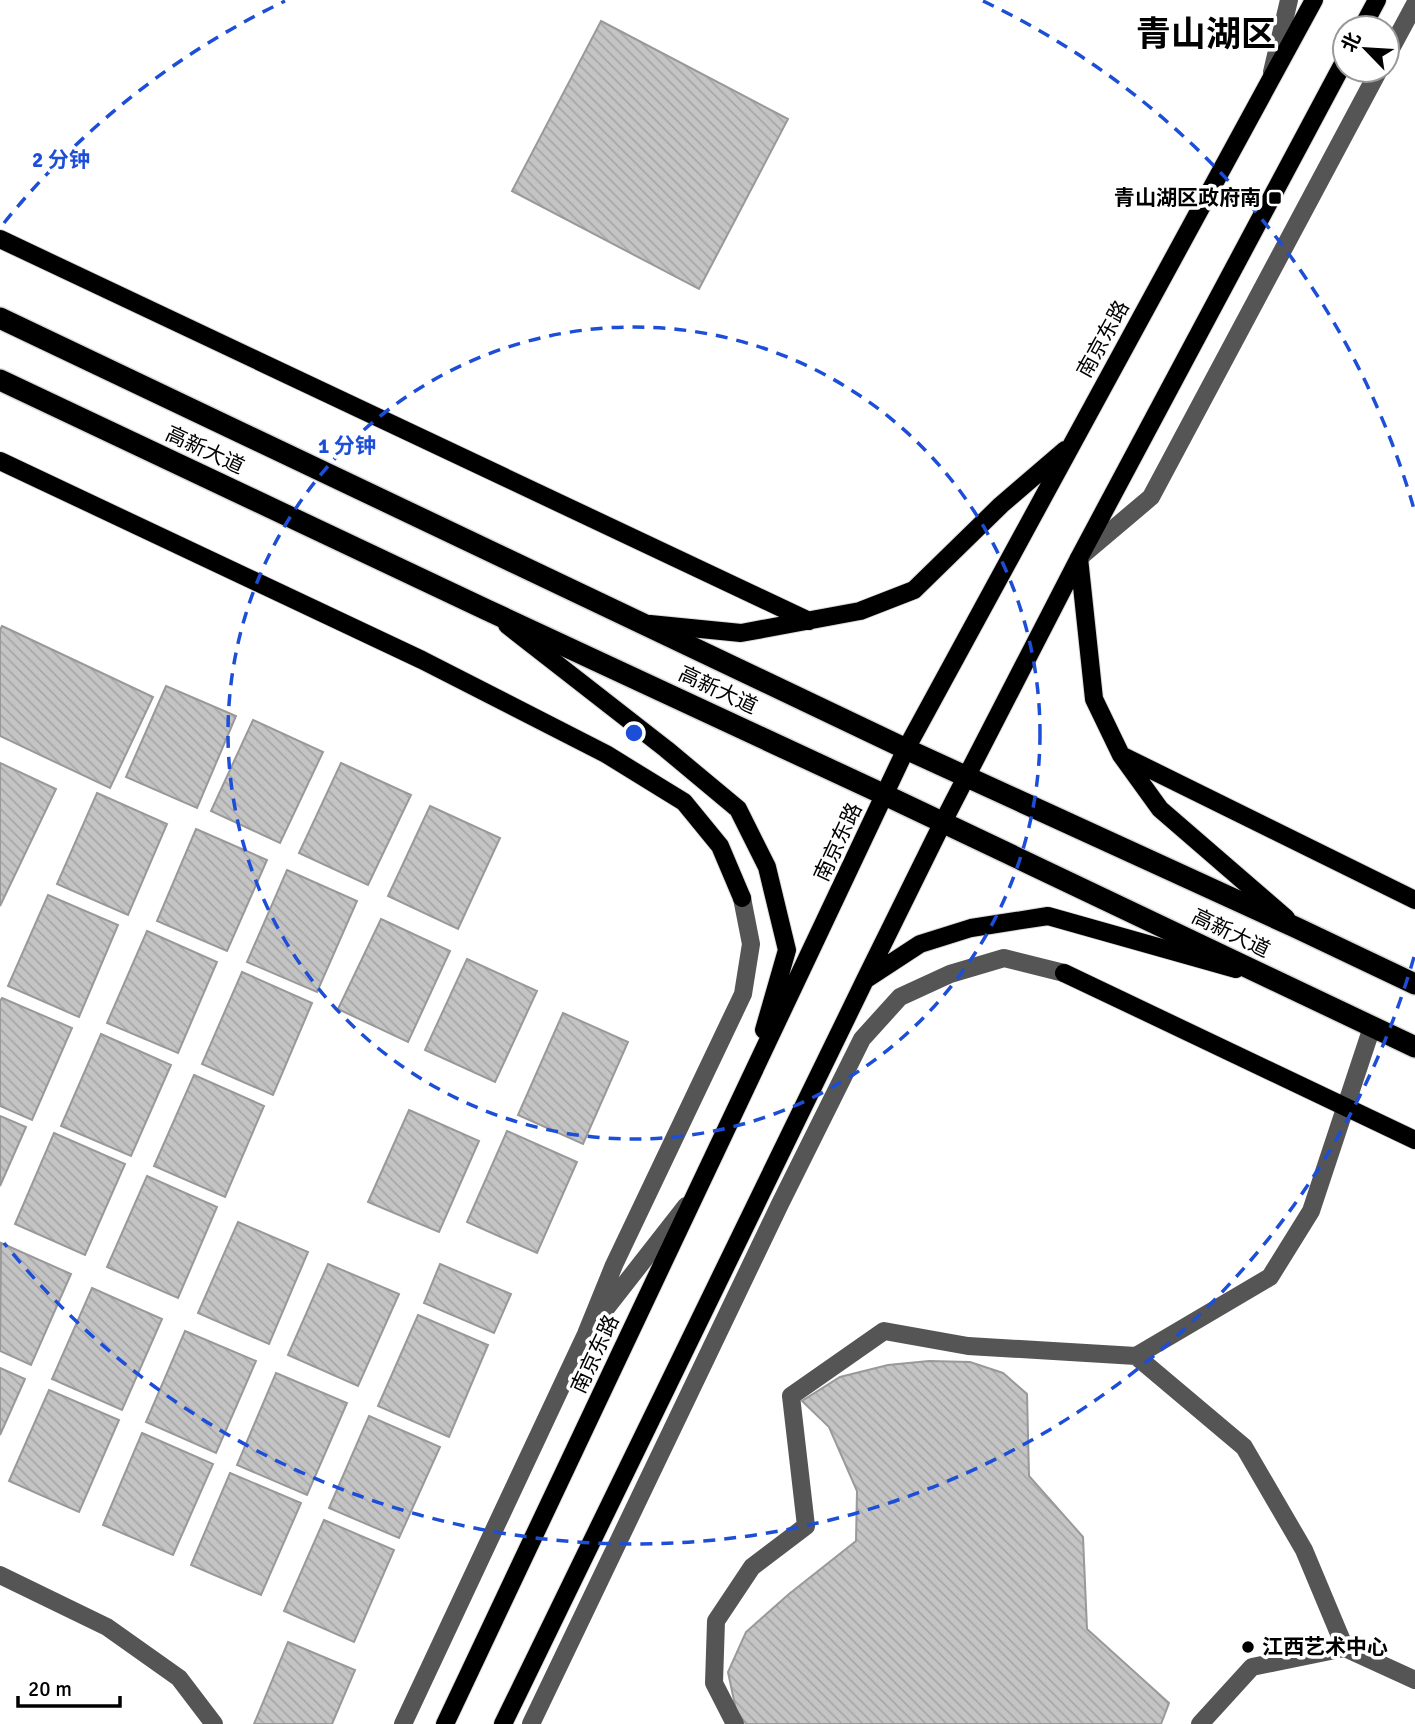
<svg xmlns="http://www.w3.org/2000/svg" width="1415" height="1724" font-family="Signika,'Noto Sans SC',sans-serif">
<style>
.building{fill:url(#building-back-hatch);stroke:#999;stroke-width:2}
.lines{fill:none;stroke-linecap:round;stroke-linejoin:round}
.major-casing{stroke:#dbdbdb;stroke-width:20}
.highway-casing{stroke:#dbdbdb;stroke-width:24}
.minor{stroke:#555;stroke-width:18}
.major{stroke:#000;stroke-width:18}
.highway{stroke:#000;stroke-width:21}
.ring{fill:none;stroke:#1d4ed8;stroke-width:3.5;stroke-dasharray:12 9}
.poi-dot{fill:#000;stroke:#fff;stroke-width:2.5}
.labels{text-anchor:middle;dominant-baseline:central;stroke-width:7;stroke-linejoin:round;paint-order:stroke}
.poi-label{font-size:21px;font-weight:bold;fill:#000;stroke:#fff;text-anchor:end}
.street-label{font-size:21px;fill:#000;stroke:#fff}
.town-label{font-size:35px;font-weight:bold;fill:#000;stroke:#fff}
.centre{fill:#1d4ed8;stroke:#fff;stroke-width:3.5}
.ring-label{font-size:21px;text-anchor:middle;font-weight:bold;fill:#1d4ed8;stroke:#fff;stroke-width:7;stroke-linejoin:round;paint-order:stroke}
</style>
<defs>
<pattern id="building-back-hatch" width="6" height="6" patternUnits="userSpaceOnUse" patternTransform="scale(1.75)"><rect width="6" height="6" fill="#c4c4c4"/><path d="M-1 5l2 2M0 0l6 6M5-1l2 2" fill="none" stroke="#a7a7a7"/></pattern>
</defs>
<rect width="100%" height="100%" fill="#fff"/>
<path class="building" d="M601 21 788 119 699 289 512 191Z
M2 626 153 697 110 788 0 736V630Z
M166 686 236 716 197 808 126 777Z
M253 720 323 752 280 843 211 811Z
M0 763 56 789 0 906Z
M341 763 411 795 368 885 299 853Z
M97 793 167 824 128 915 57 884Z
M430 806 500 838 458 929 388 896Z
M196 829 267 860 227 951 157 921Z
M287 870 357 901 317 992 247 962Z
M48 895 118 925 79 1017 8 986Z
M381 919 450 951 408 1042 338 1009Z
M147 931 217 962 178 1053 107 1023Z
M467 959 537 991 495 1082 425 1050Z
M242 972 312 1003 273 1095 202 1064Z
M2 998 72 1028 32 1120 0 1106V1001Z
M563 1013 628 1042 583 1144 518 1115Z
M101 1034 171 1065 131 1156 61 1126Z
M194 1075 264 1106 225 1197 154 1166Z
M409 1110 479 1141 439 1232 368 1202Z
M0 1116 26 1127 0 1186Z
M507 1131 577 1162 537 1253 467 1222Z
M54 1133 125 1164 85 1255 15 1224Z
M147 1176 217 1207 178 1298 107 1267Z
M238 1222 308 1252 269 1344 198 1313Z
M1 1243 71 1274 31 1365 0 1351Z
M328 1264 399 1294 358 1386 288 1355Z
M440 1264 511 1294 494 1333 424 1303Z
M92 1288 162 1319 122 1410 52 1379Z
M418 1315 488 1345 449 1437 378 1406Z
M185 1331 256 1361 216 1453 146 1422Z
M929 1361 970 1362 1003 1373 1027 1394 1029 1476 1083 1537 1087 1629 1169 1703 1161 1724H746L736 1710 728 1672 746 1632 789 1594 856 1541 857 1491 829 1427 802 1401 840 1377 888 1365Z
M0 1368 25 1379 0 1435Z
M276 1373 347 1403 307 1495 237 1465Z
M49 1390 119 1420 79 1512 9 1481Z
M369 1416 440 1447 399 1538 329 1508Z
M142 1433 213 1464 173 1555 103 1525Z
M230 1473 301 1503 261 1595 191 1565Z
M324 1520 394 1550 354 1642 284 1611Z
M288 1642 355 1670 332 1724H254Z"/>
<g class="lines">
<defs>
<path id="major" d="M1362 28 1377 0
M0 239 809 621
M0 461 422 660 606 754 684 802 720 846 742 898
M1079 558 1094 699 1121 755 1160 809 1286 918
M650 624 741 633 860 611 914 590 1001 505 1065 450
M507 625 666 749 738 809 767 867 787 950 764 1030
M1123 756 1415 900
M1064 973 1415 1140
M865 980 920 944 971 928 1048 916 1236 969
M445 1724 906 749 1314 0
M503 1724 865 980 943 822 1079 558 1345 60"/>
<path id="highway" d="M0 318 906 749 1297 928 1415 984
M0 380 487 610 885 795 1415 1047"/>
</defs>
<use href="#major" class="major-casing"/>
<use href="#highway" class="highway-casing"/>
<path class="minor" d="M1387 56 1415 4
M1272 72 1289 0
M1079 558 1151 497 1379 70
M1372 1027 1311 1211 1270 1277 1136 1356 1244 1447 1304 1550 1345 1648 1415 1680
M600 1316 686 1206
M0 1575 107 1627 179 1678 214 1724
M403 1724 586 1334 614 1265 743 994 751 944 742 898
M531 1724 780 1204 862 1039 900 997 950 974 1004 958 1064 973
M735 1724 714 1683 716 1621 752 1567 806 1526 791 1396 884 1331 968 1346 1136 1356
M1200 1724 1252 1667 1345 1648"/>
<use href="#major" class="major"/>
<use href="#highway" class="highway"/>
</g>
<g class="ring">
<circle cx="634" cy="733" r="406"/>
<path d="M1414 957A811 811 0 0 1 4 1243M4 223A811 811 0 0 1 285 1M983 1A811 811 0 0 1 1414 509"/>
</g>
<g class="poi-dot">
<rect x="1268" y="191" width="14" height="14" rx="3.5"/>
<circle cx="1248" cy="1647" r="7"/>
</g>
<g class="labels">
<g class="poi-label">
<text x="1261" y="198">青山湖区政府南</text>
<text x="1262" y="1647" text-anchor="start">江西艺术中心</text>
</g>
<g class="street-label">
<text transform="translate(1103 339) rotate(-61)">南京东路</text>
<text transform="translate(205 450) rotate(25)">高新大道</text>
<text transform="translate(718 690) rotate(25)">高新大道</text>
<text transform="translate(838 842) rotate(-65)">南京东路</text>
<text transform="translate(1231 933) rotate(26)">高新大道</text>
<text transform="translate(595 1354) rotate(-65)">南京东路</text>
</g>
<g class="town-label">
<text x="1206" y="34">青山湖区</text>
</g>
</g>
<circle cx="634" cy="733" r="10" class="centre"/>
<g class="ring-label">
<text x="61" y="167">2 分钟</text>
<text x="347" y="453">1 分钟</text>
</g>
<g transform="translate(1366 49) rotate(295)"><circle r="33" fill="#ffffff" stroke="#999999" stroke-width="2"/>
<path d="M0-5L12 26L0 18L-12 26Z" fill="#000000"/>
<text y="-10" font-size="19" font-weight="bold" text-anchor="middle" fill="#000000">北</text>
</g>
<path d="M18 1696v10h102v-10" fill="none" stroke="#000000" stroke-width="3.5"/>
<text x="28" y="1696" font-size="21" fill="#000000" stroke="#ffffff" stroke-width="5" paint-order="stroke">20 m</text>
</svg>
